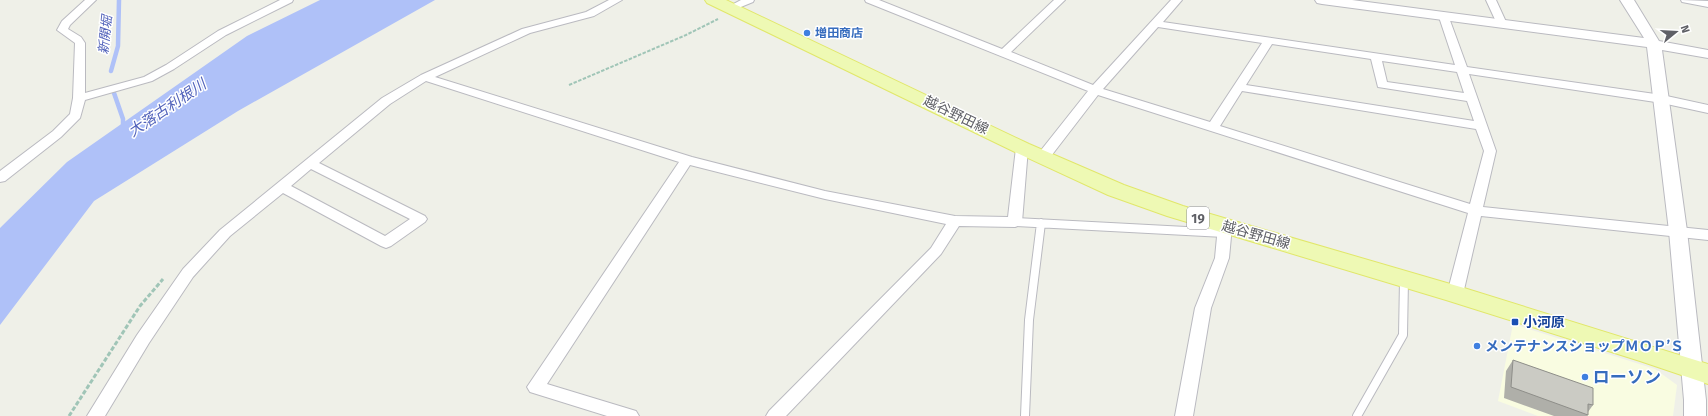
<svg xmlns="http://www.w3.org/2000/svg" width="1708" height="416" font-family="'Fira Sans','Noto Sans JP',sans-serif">
<style>
.commercial{fill:#f9fce1}
.water{fill:#afc1f8}
.lines{fill:none;stroke-linecap:round;stroke-linejoin:round}
.stream{stroke:#afc1f8;stroke-width:4.5}
.service-casing{stroke:#babac0;stroke-width:10}
.minor-casing{stroke:#babac0;stroke-width:2}
.tertiary-casing{stroke:#babac0;stroke-width:2}
.primary-casing{stroke:#e1e76a;stroke-width:2}
.path-far1{stroke:#a0c5b7;stroke-width:2;stroke-dasharray:3.5 1.5;stroke-linecap:butt}
.path{stroke:#a0c5b7;stroke-width:3;stroke-dasharray:4.5 2;stroke-linecap:butt}
.service{stroke:#fff;stroke-width:8}
.minor{fill:#fff;fill-rule:evenodd}
.tertiary{fill:#fff;fill-rule:evenodd}
.primary{fill:#eef9b4;fill-rule:evenodd}
.wall{fill:#afafa9}
.building{fill:#cbcbc4;stroke:#8e8e89}
.shop-dot{fill:#3f7fe0;stroke:#fff;stroke-width:1.5}
.transit-dot{fill:#1a4fb4;stroke:#fff;stroke-width:1.5}
.labels{text-anchor:middle;dominant-baseline:central;stroke-width:3;stroke-linejoin:round;paint-order:stroke}
.far-shop-label{font-size:12px;font-weight:bold;fill:#366cbe;stroke:#fff;text-anchor:start}
.far-water-label{font-size:13px;font-style:italic;fill:#5263bb;stroke:#fff}
.shield{fill:#fff;stroke:#8f9094;stroke-width:1}
.shield-label{font-size:13px;font-weight:bold;fill:#5f6066}
.street-label{font-size:14px;fill:#5f6066;stroke:#fff}
.transit-label{font-size:14px;font-weight:bold;fill:#164399;stroke:#fff;text-anchor:start}
.shop-label{font-size:14px;font-weight:bold;fill:#366cbe;stroke:#fff;text-anchor:start}
.water-label{font-size:15px;font-style:italic;fill:#5263bb;stroke:#fff}
.near-shop-label{font-size:17px;font-weight:bold;fill:#366cbe;stroke:#fff;text-anchor:start}
</style>
<rect width="100%" height="100%" fill="#eff0e8"/>
<path class="commercial" d="M1513 324 1655 369 1677 385 1673 416H1538L1498 401Z"/>
<path class="water" d="M320 0H435L238 111 94 201 0 325V228L67 162 247 36Z"/>
<g class="lines">
<path class="stream" d="M111 71 118 46 119 0
M114 93 123 119V129"/>
<defs>
<path id="service" d="M1015 222 1224 233
M1025 416 1029 320 1041 223
M1357 416 1403 335 1404 280"/>
<path id="minor" d="M85 0H96L70 25 68 29 81 37 85 43V93L144 77 166 65 218 31 280 0H293L292 2 226 35 174 69 152 81 85 100 80 118 61 137 5 181 0 182V171L53 131 70 114 73 98 75 43 57 30 62 21Z
M609 0H622L594 16 530 33 435 77 692 157 825 191 955 216 1008 217 1016 148 1017 145H1027L1028 148 1022 222 1020 225 1015 227 959 226 941 254 786 416H766L769 411 931 248 946 224 825 199 690 165 547 384 636 411 639 416H607L530 392 527 387 679 162 426 81 390 104 319 163 425 216 427 219 425 222 391 246 386 248 381 246 283 193 230 236 193 277 149 343 105 416H87L137 335 183 269 220 230 382 98 421 75 522 29 586 12ZM311 169 410 219 385 236 291 186Z
M741 0H754L753 2 731 11 726 8Z
M865 0H879L1002 49 1054 0H1065L1011 52 1093 85 1171 0H1182L1163 22 1455 65 1439 17 1440 15H1448L1467 67 1662 95 1708 105V113L1662 103 1469 74 1496 151 1483 207 1708 230V240L1481 216 1463 294 1461 298 1455 299 1449 298 1447 294 1468 213 1098 95 1048 160H1038L1036 157 1038 154 1088 91 866 2ZM1158 27 1262 43 1210 122 1103 89ZM1272 44 1371 59 1378 87 1467 101 1474 121 1246 85ZM1382 61 1457 72 1464 93 1387 82ZM1242 91 1476 129 1484 151 1470 204 1220 126Z
M1486 0H1496L1507 24 1506 26H1498Z
M1681 0 1708 1V7L1682 2Z
M1225 221 1230 223 1232 226 1229 258 1211 308 1193 416H1175L1195 308 1215 258 1218 226 1220 223Z"/>
<path id="tertiary" d="M1315 0H1352L1644 38 1620 0H1634L1659 41 1708 50V58L1662 50 1687 231 1706 400V416H1684V400L1669 231 1647 47 1322 4 1317 3Z"/>
<path id="primary" d="M705 0H726L1029 144 1124 185 1183 206 1464 288 1708 364V384L1640 361 1446 300 1167 216 1108 195 1015 152 707 3Z"/>
</defs>
<use href="#service" class="service-casing"/>
<use href="#minor" class="minor-casing"/>
<use href="#tertiary" class="tertiary-casing"/>
<use href="#primary" class="primary-casing"/>
<path class="path-far1" d="M569 85 686 35 718 19"/>
<path class="path" d="M69 416 140 306 163 279"/>
<use href="#service" class="service"/>
<use href="#minor" class="minor"/>
<use href="#tertiary" class="tertiary"/>
<use href="#primary" class="primary"/>
</g>
<path class="wall" d="M1513 360 1593 405 1588 412V415L1587 416H1554L1504 398 1506 371Z"/>
<path class="building" d="M1513 360 1593 388V405L1588 404V415L1511 387Z"/>
<g class="shop-dot">
<circle cx="807" cy="33" r="4"/>
<circle cx="1477" cy="346" r="4"/>
<circle cx="1585" cy="377" r="4"/>
</g>
<rect class="transit-dot" x="1511" y="318" width="8" height="8" rx="2"/>
<g class="labels">
<g class="far-shop-label">
<text x="815" y="33">増田商店</text>
</g>
<g class="far-water-label">
<text transform="translate(105 35) rotate(-84)">新開堀</text>
</g>
<rect class="shield" x="1187" y="207" width="22" height="22" rx="3"/>
<g class="shield-label">
<text x="1198" y="218">19</text>
</g>
<g class="street-label">
<text transform="translate(956 115) rotate(26)">越谷野田線</text>
<text transform="translate(1256 235) rotate(16)">越谷野田線</text>
</g>
<g class="transit-label">
<text x="1523" y="322">小河原</text>
</g>
<g class="shop-label">
<text x="1485" y="346">メンテナンスショップＭＯＰ’Ｓ</text>
</g>
<g class="water-label">
<text transform="translate(167 108) rotate(-34)">大落古利根川</text>
</g>
<g class="near-shop-label">
<text x="1593" y="377">ローソン</text>
</g>
</g>
<g transform="translate(1676 32) rotate(72)" stroke="#ffffff" stroke-width="3" paint-order="stroke">
<path d="M0-3L7 15L0 10L-7 15Z" fill="#5f6066"/>
<text y="-6" font-size="11" font-weight="bold" text-anchor="middle" fill="#5f6066">N</text>
</g>
</svg>
